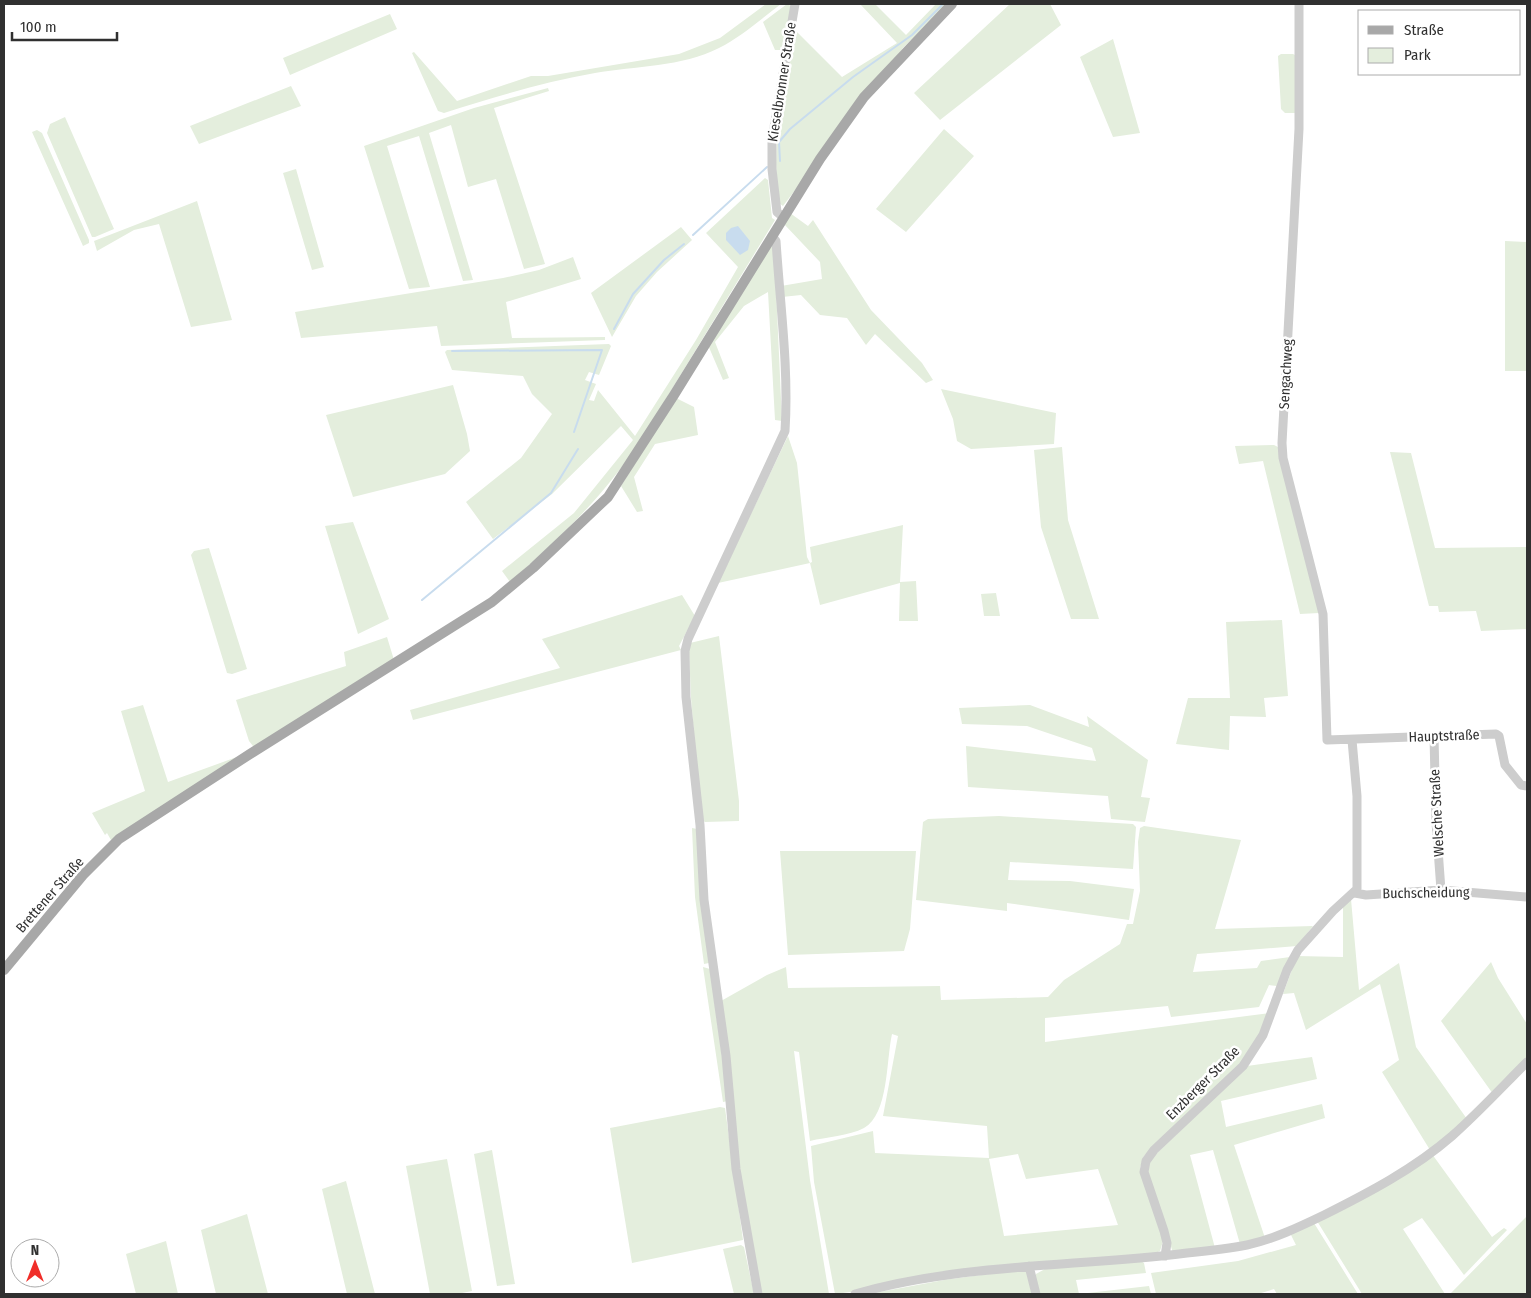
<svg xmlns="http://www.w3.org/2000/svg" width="1531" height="1298" font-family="'Fira Sans Condensed',sans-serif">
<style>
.green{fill:#e4eedd;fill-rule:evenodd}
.water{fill:#c8dcee}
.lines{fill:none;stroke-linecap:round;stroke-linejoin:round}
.stream{stroke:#c8dcee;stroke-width:2}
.minor{stroke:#cdcdcd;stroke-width:9}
.major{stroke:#a8a8a8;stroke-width:10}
.labels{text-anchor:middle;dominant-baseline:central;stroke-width:5;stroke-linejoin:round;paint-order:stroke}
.street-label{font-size:14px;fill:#303030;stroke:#fff}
</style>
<rect width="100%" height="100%" fill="#fff"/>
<path class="green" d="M766 4H781C761 19 741 37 719 48 682 67 635 66 595 73 544 82 494 97 444 113L438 111 412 53 414 52 457 101 531 76H548L679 54 720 38Z
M787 4 791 6 783 50H775L763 22Z
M860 4H875L906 35 936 4H947L903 48 783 206 779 203C770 144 784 88 795 30L842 77 897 43Z
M1010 4H1050L1061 25 940 120 914 93Z
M390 14 397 29 290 75 283 58Z
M1113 39 1140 133 1113 137 1080 57Z
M1281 54H1293L1297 56 1295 113H1285L1281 109 1278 56Z
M291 86 301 106 199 144 190 126Z
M548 88 549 91 494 108 545 264 524 269 496 179 468 187 451 125 429 133 473 280 463 281 419 136 387 146 430 287 409 289 364 146 474 108Z
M65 117 114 229 95 237H92L47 133 50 124Z
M944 129 974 156 906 232 876 209Z
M37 130 42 133 89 240V243L83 246 32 132Z
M296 169 324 267 312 270 283 173Z
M765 178 768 180 772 218 775 220 639 443C600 500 561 537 510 582L502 571 574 513 633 440 621 426 552 494 493 539 466 502 521 458 552 414 532 394 523 376 452 370 445 352 447 350 609 344 611 346 599 375 589 372 585 380 596 384 589 400 594 401 598 390 635 436 696 340 738 267 706 233Z
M197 201 232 320 191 327 159 224 134 230 97 251 94 241Z
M790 213 808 226 813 220 871 310 922 363 933 380 926 383 875 334 866 345 847 318 820 315 801 295 782 297 781 286 822 279 820 262 784 224Z
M681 227 692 240 657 272 636 296 612 337 591 293Z
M1505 241 1527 242V371H1505Z
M771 242 774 244 782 421 775 420 768 292 744 306 715 342 729 378 723 380 708 345Z
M573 257 581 279 506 302 512 338 605 337V340L441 346 437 326 301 338 295 312 503 278 539 270Z
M453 385 467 434 470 451 445 474 353 497 326 415Z
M941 389 1056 413 1054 444 971 449 957 441 953 419Z
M676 398 694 407 698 435 655 444 634 477 643 511 637 512 621 486Z
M788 436 797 463 807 557 810 563 812 562 810 547 903 525 900 582 916 581 918 621H899L900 583 820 605 810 563 718 583Z
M1274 445 1278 447 1319 613 1300 614 1263 461 1239 464 1235 446Z
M1062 447 1068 520 1099 619H1071L1041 527 1034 450Z
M1390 452 1411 453 1435 548 1527 547V629L1481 631 1476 611 1439 612 1438 606H1429Z
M353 522 389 619 358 634 325 526Z
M209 548 247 669 232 674 227 673 191 555 194 551Z
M996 593 1000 616H984L981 594Z
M682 595 695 616 679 646 681 650 413 720 410 710 560 668 542 639Z
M1282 620 1288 696 1264 698 1266 717 1230 716 1229 750 1176 744 1188 698H1230L1226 622Z
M719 636 739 801V821L705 822 701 819 691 698 689 650 690 643Z
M387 637 394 660 257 746H253L249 741 236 700 346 666 344 652Z
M143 705 168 782 245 754 111 840 107 833 105 835 92 813 145 791 121 711Z
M1030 705 1089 727 1087 716 1148 760 1141 797 1150 798 1145 822 1111 819 1108 796 968 787 966 746 1096 761 1092 748 1027 726 962 724 959 708Z
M999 816 1133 824 1136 827 1133 869 1010 862 1008 880 1070 881 1134 889 1129 920 1007 903V911L916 900 923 822 928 819Z
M1144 826 1241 840 1215 929 1313 926 1297 946 1197 954 1193 972 1257 968 1261 961 1290 957 1277 986 1269 985 1259 1007 1171 1017 1168 1006 1045 1018V1042L1270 1013 1254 1046 1236 1070 1144 1156 1140 1168 1160 1226 1163 1241 1160 1251 1151 1255 1105 1259 835 1294 814 1182 811 1146 873 1131 875 1153 989 1158 987 1126 883 1116 898 1036 892 1034C886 1060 889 1114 864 1128 849 1136 826 1137 810 1141L799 1052 794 1051 810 1180 829 1294H761L737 1157 721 1001 767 975 786 967 788 988 940 986 941 1000 1048 997 1064 980 1120 944 1127 924H1133L1140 891 1138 842 1140 828ZM1018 1154 1026 1179 1098 1169 1118 1225 1004 1236 989 1159Z
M692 828 697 829 709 963 704 964 695 897Z
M780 851H916L910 929 904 951 788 955Z
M1351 899 1359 990 1399 963 1416 1047 1467 1119 1430 1150 1382 1072 1399 1060 1380 984 1306 1030 1294 993 1283 994 1297 956 1343 957V906Z
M1491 962 1498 978 1527 1024V1060L1493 1094 1441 1021Z
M703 967 710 969 728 1101 723 1102Z
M1312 1057 1317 1079 1221 1101 1226 1127 1322 1104 1325 1118 1234 1145 1265 1238 1240 1244 1213 1150 1190 1155 1215 1248 1173 1253 1148 1172 1150 1160 1247 1066Z
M720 1107 725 1108 743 1240 632 1263 610 1128Z
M492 1150 515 1284 497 1286 474 1154Z
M1432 1154 1492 1237 1504 1228 1507 1230 1464 1275 1422 1218 1403 1229 1445 1294H1362L1317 1221Z
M447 1159 472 1291 457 1294H430L406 1166Z
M346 1181 375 1294H347L322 1189Z
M247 1214 268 1294H216L201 1230Z
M1527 1216V1294H1450Z
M1314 1223 1358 1294H1277L1274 1289 1258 1294H1156L1151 1273 1238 1261 1296 1245 1290 1233Z
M166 1241 178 1294H136L126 1254Z
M741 1245 744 1247 754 1294H734L723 1249Z
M1141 1261 1144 1263 1146 1273 1076 1280 1079 1294 1149 1286 1151 1294H1039L1036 1283V1274L1045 1269Z
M1022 1269 1027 1272 1033 1294 874 1293 982 1273Z"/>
<path class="water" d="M738 226 750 241 748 250 740 255 726 240V233L731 228Z"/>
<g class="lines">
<path class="stream" d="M780 161 779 142 790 129 853 77 912 35 943 4
M693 235 767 167
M614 329 633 294 664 260 684 244
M452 351 602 350 574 432
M422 600 551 493 578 449"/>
<path class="minor" d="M1299 4V129L1282 443 1283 458 1323 614 1327 740 1496 734 1499 736 1505 765 1521 785 1527 786
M783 217 777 212 772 169V139L795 4
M1434 736 1436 822 1441 890
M1355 893 1366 895 1441 890 1527 897
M1165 1256 1167 1243 1164 1231 1144 1172 1146 1161 1154 1150 1243 1066 1263 1035 1287 970 1298 950 1333 911 1357 889V796L1352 740
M1029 1266 1036 1294
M758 1294 736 1169 726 1056 704 900 700 825 686 697 685 651 688 639 785 431C789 368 780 304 776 241L772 236
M855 1294C963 1263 1076 1267 1187 1253 1207 1251 1227 1249 1247 1245 1274 1239 1299 1227 1324 1215 1368 1193 1414 1169 1452 1136 1478 1113 1502 1087 1527 1062"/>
<path class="major" d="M4 970 83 875 119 839 250 754 492 602 533 568 608 497 674 395 820 159 864 97 952 4"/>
</g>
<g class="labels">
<g class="street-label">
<text transform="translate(782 82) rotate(-81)">Kieselbronner Straße</text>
<text transform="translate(1286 374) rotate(-87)">Sengachweg</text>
<text transform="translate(1444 736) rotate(-2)">Hauptstraße</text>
<text transform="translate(1437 813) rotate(-93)">Welsche Straße</text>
<text transform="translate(1426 893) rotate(-1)">Buchscheidung</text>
<text transform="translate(50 895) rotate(-49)">Brettener Straße</text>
<text transform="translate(1203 1083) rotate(-45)">Enzberger Straße</text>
</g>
</g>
<rect width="1531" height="1298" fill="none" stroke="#303030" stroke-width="10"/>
<rect x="1358" y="10" width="162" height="65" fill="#ffffff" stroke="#acacac"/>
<rect x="1368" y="26" width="25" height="8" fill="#a8a8a8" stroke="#acacac"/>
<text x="1404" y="35" font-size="15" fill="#303030">Straße</text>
<rect x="1368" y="48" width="25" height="15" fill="#e4eedd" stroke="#acacac"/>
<text x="1404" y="60" font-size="15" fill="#303030">Park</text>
<g transform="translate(35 1263)"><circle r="24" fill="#ffffff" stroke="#acacac"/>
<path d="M0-4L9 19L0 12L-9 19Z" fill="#f02e29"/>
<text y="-8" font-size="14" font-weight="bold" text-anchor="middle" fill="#303030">N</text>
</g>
<path d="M12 32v8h105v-8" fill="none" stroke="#303030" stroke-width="2.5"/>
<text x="20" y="32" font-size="15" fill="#303030" stroke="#ffffff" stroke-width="4" paint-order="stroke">100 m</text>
</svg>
